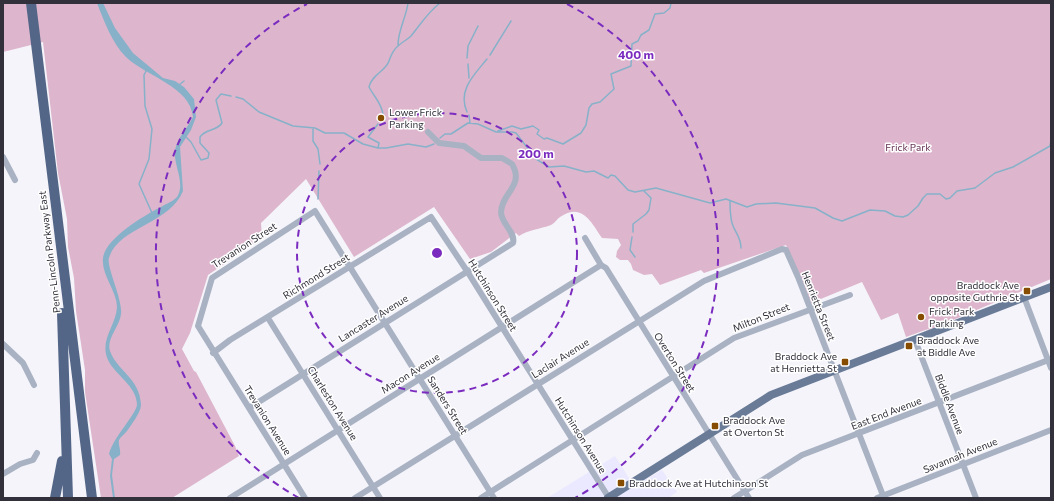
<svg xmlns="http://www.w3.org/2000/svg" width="1054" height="501" font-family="Commissioner,sans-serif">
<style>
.built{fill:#eae9ff}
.green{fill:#ddb6cd}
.water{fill:#87b1c9}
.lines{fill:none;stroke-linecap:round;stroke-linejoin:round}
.stream{stroke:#87b1c9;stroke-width:1.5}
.minor{stroke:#a9b2c3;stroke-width:6}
.major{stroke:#697b97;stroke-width:8}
.highway{stroke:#536687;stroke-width:10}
.ring{fill:none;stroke:#7b2cbf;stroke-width:2;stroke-dasharray:7 5}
.poi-dot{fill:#864d01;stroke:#fff;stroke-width:1.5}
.labels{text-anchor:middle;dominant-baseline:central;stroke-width:3;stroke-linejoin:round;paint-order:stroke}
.poi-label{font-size:10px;fill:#31303b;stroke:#fff;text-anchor:start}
.park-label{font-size:10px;fill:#653254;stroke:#fff}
.street-label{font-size:10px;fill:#31303b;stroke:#fff}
.centre{fill:#7b2cbf;stroke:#fff;stroke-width:2}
.ring-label{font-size:12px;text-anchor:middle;font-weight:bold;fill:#7b2cbf;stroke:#fff;stroke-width:3;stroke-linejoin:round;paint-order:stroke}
</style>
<rect width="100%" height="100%" fill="#f5f4fa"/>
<path class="built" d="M615 456 634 486 662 470 677 492 668 498H547Z"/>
<path class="green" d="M3 3H1051V279L962 316 982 308 924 332 931 328 906 337 898 313 881 320 862 282 811 303 786 245 704 273 701 270 660 285 652 274 644 275 633 270 631 264 628 260H620L616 257 617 251 621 245 618 239 602 238C591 222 582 202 560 217 557 219 555 223 551 225 540 229 528 230 519 236L516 233 491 252 470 259 434 207 354 257 306 179 261 223 262 238 208 275 190 333 182 349 194 371 196 372 235 446 239 456 172 498H101L85 392V370L76 311 74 278 68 247 67 219 58 173 43 42 3 52Z"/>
<path class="water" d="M97 3H103L115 28 133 53 163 78 175 81 184 87 194 99 196 117 191 130 180 147 183 191C170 224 118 227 109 258 106 266 123 300 121 314 120 326 106 339 110 351 117 371 140 378 141 405 141 412 131 425 127 431 125 434 121 436 119 440 118 444 121 450 120 455L114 459 112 475 115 498H113L110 476 112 459 109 454C113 438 136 414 137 405 137 386 115 375 108 360 99 340 116 326 117 307 117 291 101 275 103 258 105 239 143 216 159 208 165 204 171 203 177 197 186 183 173 165 175 150 178 136 188 128 193 117 190 86 147 77 126 57 112 43 104 21 97 3Z"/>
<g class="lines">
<path class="stream" d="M398 45C398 30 406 18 408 3
M490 55 511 21
M467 58 468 46 478 26
M468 64 469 78
M146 71 144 75 145 106 152 129 149 159 139 184 152 213
M179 85 184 81
M236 97 243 99 259 112 293 126 315 128 325 133H344L363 144 378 148H386L408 144 426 147 434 144
M467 112C457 90 475 74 487 59
M383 115C382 103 374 97 369 87 372 74 386 71 389 61 391 55 393 50 398 46 402 42 407 40 411 36 420 25 428 12 440 3
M469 115 470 123
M378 124 368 137 379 143 378 148
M313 128V141L318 149 320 164
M498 131 512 126 521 129 533 126 539 130 537 134 544 139 547 138 563 144 581 133 586 125 589 108 592 104 600 102 614 89 611 74 631 66 632 44 638 41 641 35 649 30 655 14 664 13 670 8 671 3
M185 136 191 142 201 160 208 158 209 153 200 143V137C205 129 217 131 222 123L216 100 221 94 231 96
M440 138 445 134H451L468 123 478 124 496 132H512L516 133 536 159 549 167 564 166 586 172 594 171 608 178 611 175 615 176 628 190 635 192 656 188 710 203 726 199 747 207 756 204 776 203 815 208 833 218 842 221 870 210 885 211 895 216 903 217 908 215 918 206 923 198 927 194H940L946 199 950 198 957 191 975 188 995 173 1013 167 1050 146 1051 140
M318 199 319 171
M730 201C730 209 730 215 732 223 735 233 741 237 741 248
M633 232V224L646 214 649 210 651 198 644 191
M632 237 630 250 635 257"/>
<path class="minor" d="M3 157 15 180
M585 238 601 265 606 268 749 498
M1024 297 1051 368
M268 318 380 498
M915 340 976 498
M3 344 23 363 34 385
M213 353 230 340 431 217 467 271 609 498
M249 408 513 243C516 233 502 224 501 213 501 193 525 186 512 164L502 158H481L464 146 439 143 428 132
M3 474 20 464 33 460 37 453
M230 498 601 265
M305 498 198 326 212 278 315 211 494 498
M355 498 704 281 782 249 786 250 798 277 884 498
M481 498 734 338 850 295
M734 498 802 455 1051 359
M877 498 1051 430"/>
<path class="major" d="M608 498 771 395 1051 287"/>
<path class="highway" d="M31 3 92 498
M62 313 68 498
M55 498 62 461"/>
</g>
<g class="ring">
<circle cx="437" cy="253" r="140"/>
<path d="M299 498A281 281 0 0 1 307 4M567 4A281 281 0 0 1 575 498"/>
</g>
<g class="poi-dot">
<circle cx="381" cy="118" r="4"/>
<rect x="1023" y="287" width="8" height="8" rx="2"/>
<circle cx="921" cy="317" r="4"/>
<rect x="905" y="342" width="8" height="8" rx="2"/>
<rect x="841" y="358" width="8" height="8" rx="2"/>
<rect x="711" y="422" width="8" height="8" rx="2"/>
<rect x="617" y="479" width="8" height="8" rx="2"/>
</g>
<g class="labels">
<g class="poi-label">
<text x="389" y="112">Lower Frick<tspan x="389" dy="12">Parking</tspan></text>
<text x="1019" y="285" text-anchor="end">Braddock Ave<tspan x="1019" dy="12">opposite Guthrie St</tspan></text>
<text x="929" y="311">Frick Park<tspan x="929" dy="12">Parking</tspan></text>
<text x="917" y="340">Braddock Ave<tspan x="917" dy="12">at Biddle Ave</tspan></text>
<text x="837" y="356" text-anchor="end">Braddock Ave<tspan x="837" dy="12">at Henrietta St</tspan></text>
<text x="723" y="420">Braddock Ave<tspan x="723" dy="12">at Overton St</tspan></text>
<text x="629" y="483">Braddock Ave at Hutchinson St</text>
</g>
<g class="park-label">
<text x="908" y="147">Frick Park</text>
</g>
<g class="street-label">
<text transform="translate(244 245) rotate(-33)">Trevanion Street</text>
<text transform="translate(49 252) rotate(-97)">Penn-Lincoln Parkway East</text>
<text transform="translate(316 276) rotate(-32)">Richmond Street</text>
<text transform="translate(493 295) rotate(58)">Hutchinson Street</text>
<text transform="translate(819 306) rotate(68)">Henrietta Street</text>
<text transform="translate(761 317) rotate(-22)">Milton Street</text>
<text transform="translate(373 318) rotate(-32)">Lancaster Avenue</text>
<text transform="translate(560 358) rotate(-32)">Laclair Avenue</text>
<text transform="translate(675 362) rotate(58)">Overton Street</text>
<text transform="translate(410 373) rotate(-32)">Macon Avenue</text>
<text transform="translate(333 403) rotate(58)">Charleston Avenue</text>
<text transform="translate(950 404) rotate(69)">Biddle Avenue</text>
<text transform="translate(448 405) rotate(58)">Sanders Street</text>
<text transform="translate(886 413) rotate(-21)">East End Avenue</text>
<text transform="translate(268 420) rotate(58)">Trevanion Avenue</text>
<text transform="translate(581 435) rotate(58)">Hutchinson Avenue</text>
<text transform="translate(960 455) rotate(-22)">Savannah Avenue</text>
</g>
</g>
<circle cx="437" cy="253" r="6" class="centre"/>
<g class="ring-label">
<text x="636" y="59">400 m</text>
<text x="536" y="158">200 m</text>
</g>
<rect width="1054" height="501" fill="none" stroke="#31303b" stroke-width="8"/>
</svg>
